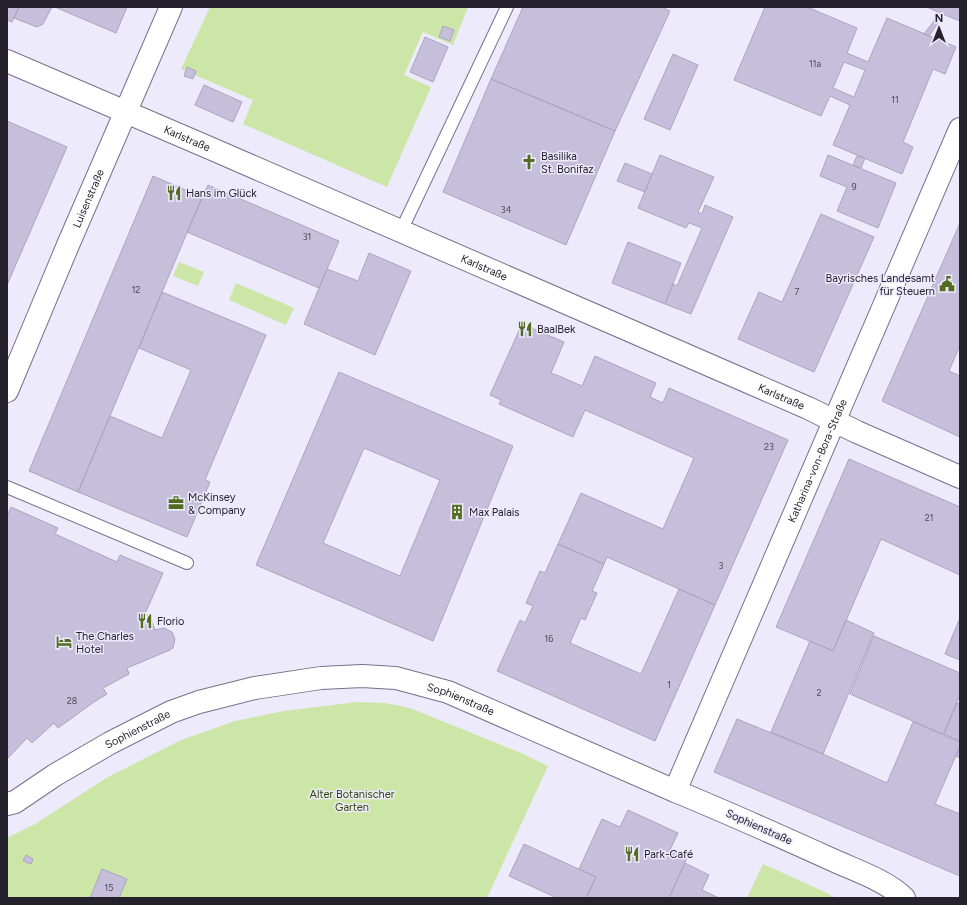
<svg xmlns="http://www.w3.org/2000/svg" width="967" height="905" font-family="Figtree,sans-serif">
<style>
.green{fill:#cce6a7}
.building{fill:#c5bfdb;stroke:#aba5c1;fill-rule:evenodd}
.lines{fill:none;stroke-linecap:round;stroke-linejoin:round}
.service-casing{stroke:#77718b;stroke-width:14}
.minor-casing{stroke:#77718b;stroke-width:24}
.tertiary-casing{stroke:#77718b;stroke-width:24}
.service{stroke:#fff;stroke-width:12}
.minor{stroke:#fff;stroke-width:22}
.tertiary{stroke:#fff;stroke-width:22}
.labels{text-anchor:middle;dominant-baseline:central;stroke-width:3;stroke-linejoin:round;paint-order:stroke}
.number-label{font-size:9px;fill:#4d4958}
.street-label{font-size:11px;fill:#25222d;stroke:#edeafb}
.poi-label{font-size:11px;fill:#25222d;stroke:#edeafb;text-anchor:start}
.park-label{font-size:11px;fill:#33460b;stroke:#edeafb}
</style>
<rect width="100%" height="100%" fill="#edeafb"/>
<path class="green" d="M210 7H468L453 45 423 32 404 75 431 87 387 187 243 124 253 100 181 69Z
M179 262 204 272 198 286 173 276Z
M236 283 294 308 286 325 229 300Z
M358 702 385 703 410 708 521 753 548 766 487 898H7V838L35 824 108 777 181 740 235 721 284 711Z
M763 864 827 893 835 898H747Z"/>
<path class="building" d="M7 7H19L12 22 7 20Z
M19 7H52L43 24 37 27 14 18Z
M57 7H127L116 33 57 8Z
M523 7H661L670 11 615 131 491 79Z
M765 7H807L857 28 847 53 868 62 887 18 956 47 945 74 933 69 903 142 913 147 902 174 833 145 850 105 830 96 821 116 734 80ZM844 62 865 70 854 97 833 88Z
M927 7H960V21L940 13Z
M940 13 944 14 929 36 924 34Z
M443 26 454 30 450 41 439 37Z
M425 37 448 47 433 82 410 72Z
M673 54 698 65 670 130 644 119Z
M187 67 196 71 193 79 184 76Z
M491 79 615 131 566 245 443 192Z
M204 85 242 102 233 122 195 105Z
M7 121 67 147 7 285Z
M660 155 714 177 698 212 702 214 705 205 733 217 691 314 665 304 673 284 677 286 702 228 689 223 686 228 638 208Z
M828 155 896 183 878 228 837 211 847 187 820 176Z
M857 156 865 158 861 168 853 165Z
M625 163 652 174 645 192 617 181Z
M153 176 202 197 78 492 29 471Z
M208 185 339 241 319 288 187 232Z
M821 214 874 237 814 372 738 339 759 292 782 302Z
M960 223V345L949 371 960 376V437L882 401Z
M628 242 681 263 665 304 612 283Z
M369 253 411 271 375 355 304 324 327 269 358 281Z
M162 292 266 335 205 480 210 482 187 537 78 492 110 416 162 438 191 370 139 348Z
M522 324 564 342 551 373 559 376 582 386 595 356 656 383 650 397 663 403 669 388 788 440 715 605 607 557 604 564 558 544 581 493 663 529 694 458 585 410 573 437 499 404 501 400 490 395Z
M339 372 513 446 433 641 256 565ZM364 448 440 480 400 576 323 543Z
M849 459 960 507V575L881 539 833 651 776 627Z
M11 507 58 528 55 534 117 562 120 555 163 573 145 614 150 616 155 630 164 628 172 632 175 639 173 648 170 650 127 668 129 674 103 688 107 694 94 702 58 728 54 723 32 743 27 738 7 759V516Z
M558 544 604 564 592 591 597 593 585 620 581 618 570 643 641 674 679 589 715 605 655 741 497 671 520 620 525 623 533 606 526 603 540 571 545 573Z
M960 618V660L945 654Z
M846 620 874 633 823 754 771 732 810 641 833 651Z
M874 636 960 673V695L943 734 850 694Z
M957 703 960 704V741L944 734Z
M737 719 823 754 887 783 913 722 960 742V746L935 804 960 814V876L714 772Z
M960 747V758L956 756Z
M628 810 678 833 670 850 687 858 669 898H586L596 877 579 869 602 819 620 827Z
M524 844 596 877 586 898H557L509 876Z
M26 855 33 859 31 864 23 861Z
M685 863 709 875 702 890 717 897V898H669Z
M102 869 127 879 119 898H90Z"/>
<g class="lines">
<defs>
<path id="service" d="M401 231 507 7
M7 487 187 563"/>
<g id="minor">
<path id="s1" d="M7 61 212 149 808 408 857 432 960 477"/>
<path id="s2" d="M7 391 68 245 171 7"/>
<path id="s3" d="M7 804 15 802 55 775 110 743 171 712 199 702 255 688 321 678 362 676 396 678 448 692 675 791"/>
</g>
<g id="tertiary">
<path id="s4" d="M904 898C887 881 857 871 835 861 782 837 729 813 675 791L960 129"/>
</g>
</defs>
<use href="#service" class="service-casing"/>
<use href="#minor" class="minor-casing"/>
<use href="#tertiary" class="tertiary-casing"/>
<use href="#service" class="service"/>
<use href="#minor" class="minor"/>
<use href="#tertiary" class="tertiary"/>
</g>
<defs>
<symbol id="church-bare" viewBox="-9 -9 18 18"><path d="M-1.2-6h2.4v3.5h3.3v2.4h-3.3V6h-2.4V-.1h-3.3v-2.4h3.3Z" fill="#526d20" stroke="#edeafb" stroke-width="2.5" paint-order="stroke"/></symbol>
<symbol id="restaurant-bare" viewBox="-9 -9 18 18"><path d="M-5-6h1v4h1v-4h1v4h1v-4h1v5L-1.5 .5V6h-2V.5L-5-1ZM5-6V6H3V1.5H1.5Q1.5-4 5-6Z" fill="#526d20" stroke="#edeafb" stroke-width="2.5" paint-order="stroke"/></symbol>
<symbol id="civic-bare" viewBox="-9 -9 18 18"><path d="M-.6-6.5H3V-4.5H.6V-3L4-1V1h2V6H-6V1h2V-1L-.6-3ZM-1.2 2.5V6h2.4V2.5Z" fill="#526d20" stroke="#edeafb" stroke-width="2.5" paint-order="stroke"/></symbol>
<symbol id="office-bare" viewBox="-9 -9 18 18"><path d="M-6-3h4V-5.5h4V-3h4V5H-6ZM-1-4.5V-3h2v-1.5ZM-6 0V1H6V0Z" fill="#526d20" stroke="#edeafb" stroke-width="2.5" paint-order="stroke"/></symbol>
<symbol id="building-bare" viewBox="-9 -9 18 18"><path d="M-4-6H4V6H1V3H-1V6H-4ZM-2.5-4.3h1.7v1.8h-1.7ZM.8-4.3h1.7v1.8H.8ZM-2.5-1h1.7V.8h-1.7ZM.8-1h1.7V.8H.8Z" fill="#526d20" stroke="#edeafb" stroke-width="2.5" paint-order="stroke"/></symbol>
<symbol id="hotel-bare" viewBox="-9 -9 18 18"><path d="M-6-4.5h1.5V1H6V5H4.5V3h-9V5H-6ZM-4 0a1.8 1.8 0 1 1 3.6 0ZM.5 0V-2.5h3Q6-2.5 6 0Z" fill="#526d20" stroke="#edeafb" stroke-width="2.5" paint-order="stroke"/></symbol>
</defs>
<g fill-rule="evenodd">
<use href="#church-bare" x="518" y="151" width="22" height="22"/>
<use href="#restaurant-bare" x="163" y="182" width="22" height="22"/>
<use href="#civic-bare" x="936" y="273" width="22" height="22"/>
<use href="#restaurant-bare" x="514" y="318" width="22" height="22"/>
<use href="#office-bare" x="165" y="492" width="22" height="22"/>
<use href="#building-bare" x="446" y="501" width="22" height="22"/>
<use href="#restaurant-bare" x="134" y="610" width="22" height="22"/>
<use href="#hotel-bare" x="53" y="631" width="22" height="22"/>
<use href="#restaurant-bare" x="621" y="843" width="22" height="22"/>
</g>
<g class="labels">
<g class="number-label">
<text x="815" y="63">11a</text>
<text x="895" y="99">11</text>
<text x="854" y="186">9</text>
<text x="506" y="209">34</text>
<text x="307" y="236">31</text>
<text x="136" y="289">12</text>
<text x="797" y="291">7</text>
<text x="769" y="446">23</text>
<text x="929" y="517">21</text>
<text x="721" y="565">3</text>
<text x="549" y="638">16</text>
<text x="669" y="684">1</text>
<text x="819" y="692">2</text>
<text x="72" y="700">28</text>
<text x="109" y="887">15</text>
</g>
<g class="street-label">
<text stroke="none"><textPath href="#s1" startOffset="196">Karlstraße</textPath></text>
<text stroke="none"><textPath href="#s2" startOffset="209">Luisenstraße</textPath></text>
<text stroke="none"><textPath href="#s1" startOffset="520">Karlstraße</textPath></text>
<text stroke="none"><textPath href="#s1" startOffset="844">Karlstraße</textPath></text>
<text stroke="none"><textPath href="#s4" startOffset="613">Katharina-von-Bora-Straße</textPath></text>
<text stroke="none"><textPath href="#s3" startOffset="486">Sophienstraße</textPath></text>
<text stroke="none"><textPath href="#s3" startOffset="151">Sophienstraße</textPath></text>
<text transform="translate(759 827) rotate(24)">Sophienstraße</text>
</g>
<g class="poi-label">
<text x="541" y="156">Basilika<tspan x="541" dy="13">St. Bonifaz</tspan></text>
<text x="186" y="193">Hans im Glück</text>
<text x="935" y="278" text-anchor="end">Bayrisches Landesamt<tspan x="935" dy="13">für Steuern</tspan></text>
<text x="537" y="329">BaalBek</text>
<text x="188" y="497">McKinsey<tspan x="188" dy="13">&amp; Company</tspan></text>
<text x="469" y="512">Max Palais</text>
<text x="157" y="621">Florio</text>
<text x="76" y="636">The Charles<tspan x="76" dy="13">Hotel</tspan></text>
<text x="644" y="854">Park-Café</text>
</g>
<g class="park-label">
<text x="352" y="794">Alter Botanischer<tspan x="352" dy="13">Garten</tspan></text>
</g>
</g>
<rect width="967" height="905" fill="none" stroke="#25222d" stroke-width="16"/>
<g transform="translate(939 28)" stroke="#edeafb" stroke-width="3" paint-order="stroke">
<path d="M0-3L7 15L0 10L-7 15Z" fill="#25222d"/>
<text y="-6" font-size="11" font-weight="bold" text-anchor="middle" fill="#25222d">N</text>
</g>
</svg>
